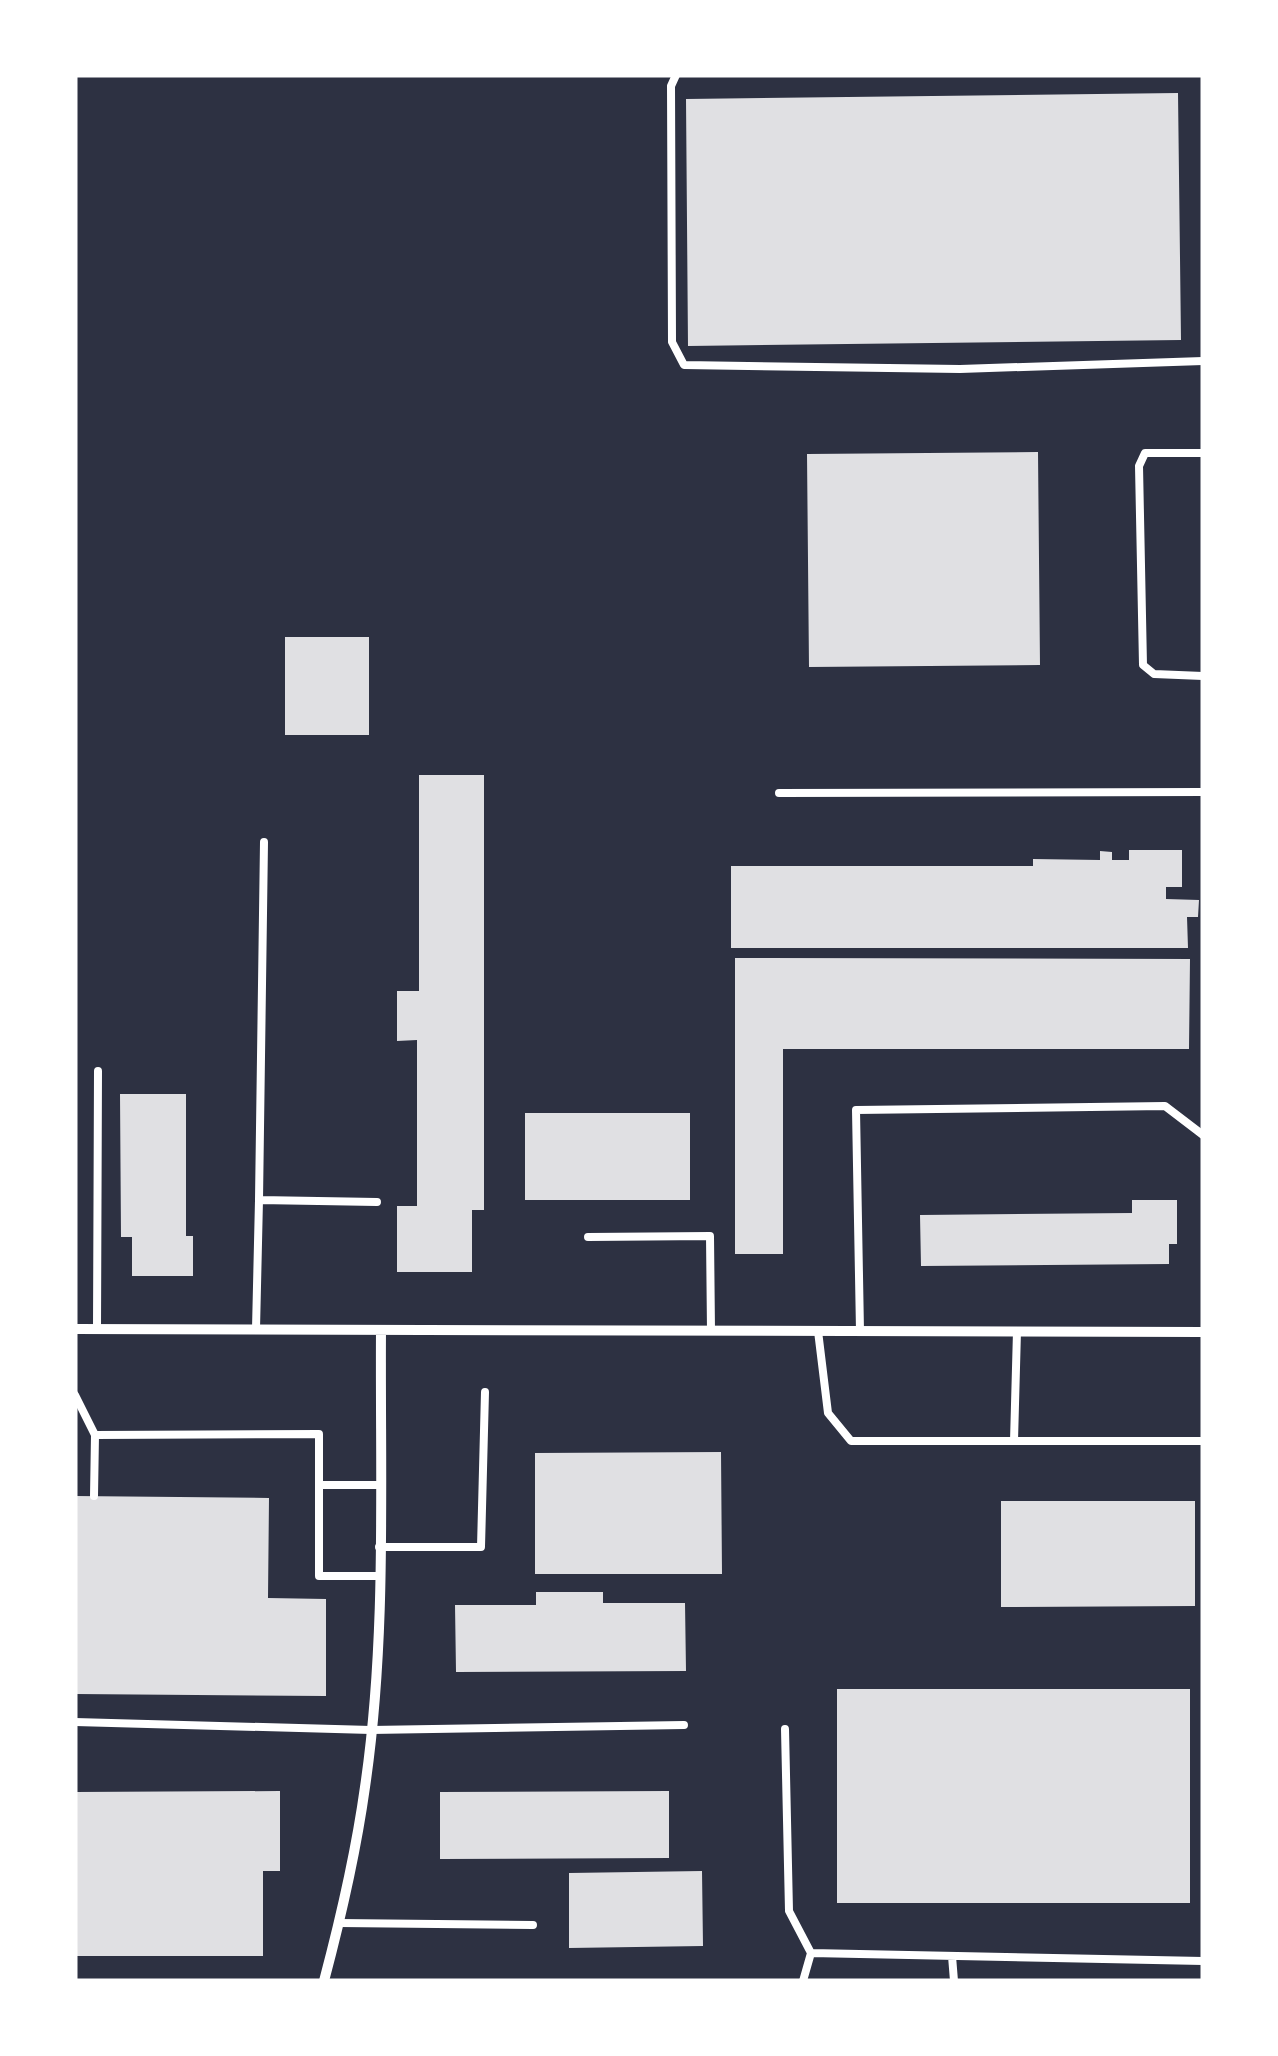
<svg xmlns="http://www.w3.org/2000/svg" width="1278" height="2056" font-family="'Noto Sans',sans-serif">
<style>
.building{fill:#e0e0e3}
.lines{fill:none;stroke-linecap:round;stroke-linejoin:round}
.service{stroke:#fff;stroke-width:8}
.minor{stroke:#fff;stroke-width:10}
</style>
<rect width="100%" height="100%" fill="#2d3142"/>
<path class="building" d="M1178 93 1181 340 688 346 686 99Z
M1038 452 1040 665 809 667 807 454Z
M285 637H369V735H285Z
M419 775H484V1210H472V1272H397V1206H417V1040L397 1041V991H419Z
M1129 850H1182V887H1166V899L1199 900 1198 917H1187L1188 948H731V866H1033V859L1100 860V851L1112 852V860H1129Z
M735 958 1190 959 1189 1049H783V1254H735Z
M120 1094H186V1236H193V1276H132V1237H121Z
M525 1113H690V1200H525Z
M1132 1200H1177V1244H1169V1264L921 1266 920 1215 1132 1213Z
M721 1452 722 1574H535V1453Z
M75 1496 269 1498 268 1598 326 1599V1696L75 1694Z
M1001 1501H1195V1606L1001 1607Z
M536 1592H603V1603H685L686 1671 456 1672 455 1605H536Z
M837 1689H1190V1903H837Z
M280 1791V1871H263V1956H75V1792Z
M669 1791V1858L440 1859V1792Z
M702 1871 703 1946 569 1948V1873Z"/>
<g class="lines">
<path class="service" d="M676 75 671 86 672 342 684 365 960 369 1203 361
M1203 453H1145L1139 466 1143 665 1154 674 1203 676
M779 793 1203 792
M259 1200 264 842
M588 1237 710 1236 711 1331
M97 1329 98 1071
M256 1329 259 1200 377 1202
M818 1331 828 1413 851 1441H1203
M860 1331 856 1110 1165 1106 1203 1135
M75 1395 95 1435
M1014 1441 1017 1331
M319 1485H380
M94 1496 95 1435 319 1434V1576H379
M379 1547H481L485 1392
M75 1722 371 1730 684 1725
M785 1729 789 1911 811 1953 803 1981
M339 1923 533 1925
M811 1953 1203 1961
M952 1956 954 1981"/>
<path class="minor" d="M75 1329 1203 1332
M324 1981C341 1917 356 1852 365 1787 387 1637 380 1482 381 1330"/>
</g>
<rect width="1278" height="2056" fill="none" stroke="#ffffff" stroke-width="155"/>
</svg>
